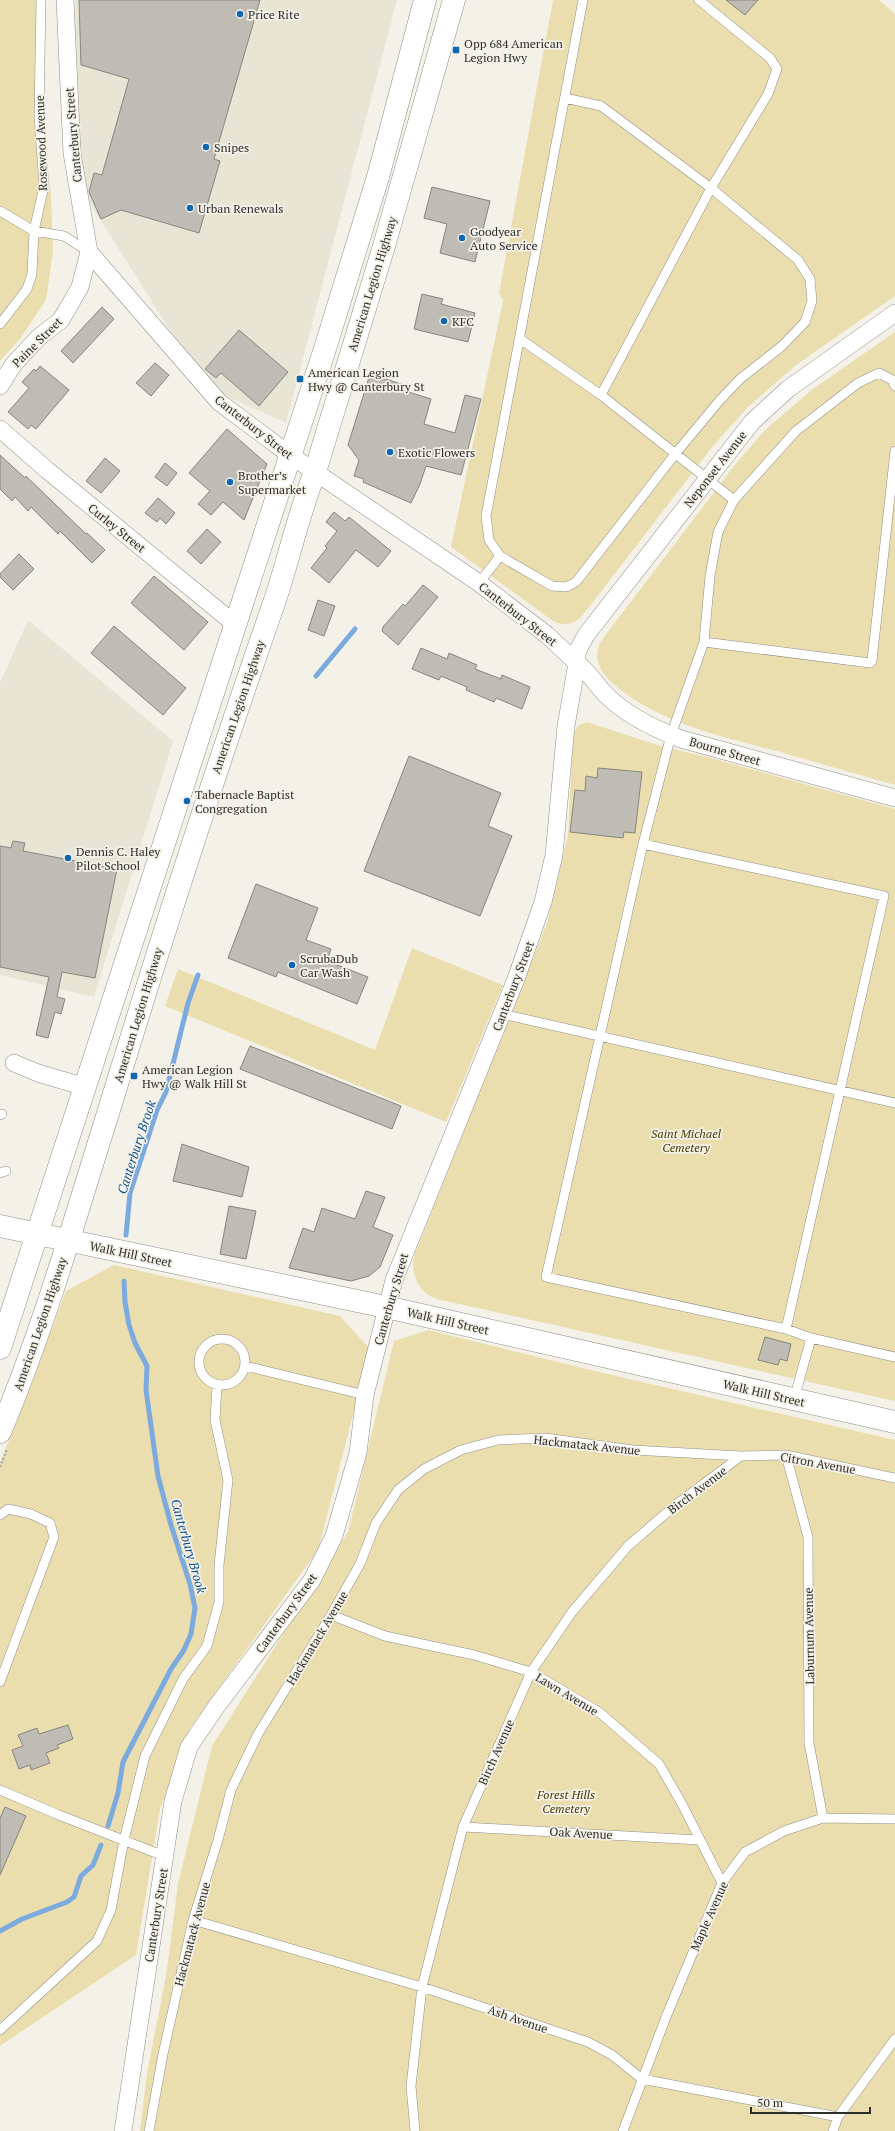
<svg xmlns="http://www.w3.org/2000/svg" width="895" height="2131" font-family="'PT Serif',serif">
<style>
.built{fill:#e9e5d5}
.green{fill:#ebdeae}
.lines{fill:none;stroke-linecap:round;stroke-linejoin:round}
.stream{stroke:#7caade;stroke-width:5}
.building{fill:#bebcb4;stroke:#87857d}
.lane-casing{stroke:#908e86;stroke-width:10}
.street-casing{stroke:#908e86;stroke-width:18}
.secondary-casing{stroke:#908e86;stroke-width:23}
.path{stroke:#adaba4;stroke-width:2.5;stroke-dasharray:2 2;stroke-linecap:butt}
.lane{stroke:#fff;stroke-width:9}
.street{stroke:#fff;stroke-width:17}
.secondary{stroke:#fff;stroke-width:22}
.poi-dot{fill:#1166b4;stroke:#f3f1e8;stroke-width:1.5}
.labels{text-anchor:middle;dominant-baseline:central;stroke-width:3.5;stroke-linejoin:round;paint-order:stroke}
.poi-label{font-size:12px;fill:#2d2d29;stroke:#f3f1e8;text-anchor:start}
.street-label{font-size:12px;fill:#2d2d29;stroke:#f3f1e8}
.park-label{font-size:12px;font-style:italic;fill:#473a00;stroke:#f3f1e8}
.water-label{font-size:13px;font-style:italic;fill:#0f5190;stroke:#f3f1e8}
</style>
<rect width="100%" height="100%" fill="#f3f1e8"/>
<path class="built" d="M75 0H397L286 423 217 392 173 335 89 202 72 147Z
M28 620 173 741 94 997 0 975V683Z"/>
<path class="green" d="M0 0H42L43 124 51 196 53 251 46 300 20 339 0 361Z
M553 0H879L895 14V296L796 365 748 407 713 446 583 615C575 624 564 627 553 621L451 547 503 301 499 293Z
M895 332V785C858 774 821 764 784 753 725 737 667 726 618 688 601 674 589 657 604 637L734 466 765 430 813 389Z
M587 722 657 745 711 758 895 809V1401L437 1299C418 1293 409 1272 415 1254L547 923 568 835 573 734 579 725Z
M412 948 503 985 446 1122 165 1006 178 969 375 1050Z
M114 1265 340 1316 370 1349 318 1550 190 1728 160 1809 136 1955 0 2046V1464L66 1291Z
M428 1330 586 1369 895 1440V2131H140L147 2073 166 1976 178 1884 212 1746 348 1532 394 1341Z"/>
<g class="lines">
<path class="stream" d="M316 676 355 629
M126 1235 130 1193 157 1110 166 1092 188 1003 198 975
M108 1826 118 1793 123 1762 171 1669 184 1650 191 1634 195 1608 190 1584 171 1525 158 1476 146 1390 147 1366 135 1343 129 1325 125 1302 124 1281
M0 1931 22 1919 67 1902 74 1897 81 1876 93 1865 101 1845"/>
</g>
<path class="building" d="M79 0H260L214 159 220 161 199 233 121 210 101 219 89 192 94 173 102 175 129 79 81 65Z
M726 0H758L745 15Z
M432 187 490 201 475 262 440 253 447 224 424 218Z
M422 294 443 299 441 304 475 313 468 342 414 329Z
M102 307 114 319 73 363 61 351Z
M239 330 288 372 259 406 221 373 216 378 205 369Z
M155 363 169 375 151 396 136 383Z
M40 366 69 390 36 429 31 425 28 429 8 412 29 388 22 382 34 369 36 371Z
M370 374 401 384 399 389 431 399 424 424 455 433 465 395 481 399 461 475 426 466 420 484 411 503 363 482 364 479 354 476 359 460 348 445Z
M227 429 267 464 244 520 223 502 211 515 198 504 210 491 189 473Z
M0 455 25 478 26 476 86 534 87 533 105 550 92 563 60 531 58 534 31 507 28 511 15 497 12 501 0 489Z
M105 458 120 471 101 493 86 481Z
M165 463 177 473 167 486 155 477Z
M158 498 175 513 166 524 160 518 157 522 145 513Z
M334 512 345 521 349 517 391 551 378 567 356 550 329 583 311 568 327 548 325 546 337 531 326 522Z
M207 529 221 542 201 564 187 551Z
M19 554 34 569 13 590 0 577V574Z
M154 576 208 622 184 650 131 603Z
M423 585 438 597 398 645 382 631 383 627 403 604 405 606Z
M318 600 335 606 324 636 308 630Z
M114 626 186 688 163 715 91 653Z
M421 648 447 659 449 653 477 665 475 669 501 679 502 675 530 687 522 709 496 698 494 702 466 690 467 687 441 676 439 680 412 669Z
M409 756 501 793 488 826 512 836 480 916 364 871Z
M598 768 642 772 635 833 624 832 623 838 570 832 575 790 585 791 586 776 597 778Z
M13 841 25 843 23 851 117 869 95 978 62 972 57 997 65 999 61 1014 55 1012 48 1038 36 1035 49 977 0 967V846L11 848Z
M256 884 318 908 306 940 331 949 327 961 368 977 357 1004 278 972 276 977 228 958Z
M250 1046 401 1106 392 1129 240 1069Z
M182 1144 249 1167 242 1197 173 1181Z
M366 1191 385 1197 373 1227 393 1235 380 1267 369 1276 351 1281 289 1268 303 1228 314 1232 322 1208 355 1219Z
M229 1206 256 1211 246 1259 220 1254Z
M765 1337 791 1344 787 1361 780 1359 778 1365 758 1360Z
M68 1725 73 1739 57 1745 59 1748 46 1753 50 1763 31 1770 30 1765 19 1769 12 1750 23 1746 18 1735 37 1728 39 1734Z
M5 1807 26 1816 0 1875V1818Z"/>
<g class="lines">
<defs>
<path id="lane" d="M565 98 601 106 711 188 798 260 810 279 812 301 805 322 782 346 740 379 720 400 676 453 576 582 566 587 552 586 500 556 489 540 486 516C519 344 551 172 583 0
M0 211 34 231 64 236 89 252
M0 324 27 289 32 274 34 231 44 186 39 116 41 0
M520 339 601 395 734 500
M895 386 892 380 879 373 858 383 796 431 734 500 718 532 710 576 704 642 671 735 643 844 546 1277 786 1329 811 1338 895 1357
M601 395 711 188 768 94 777 69 770 58 699 0
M479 583 500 556
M704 642 870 663 872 661 895 451
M643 844 884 896 786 1329
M502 1014 895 1103
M0 1115 2 1114
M0 1173 6 1171
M199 1362a23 23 0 1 1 46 0a23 23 0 1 1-46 0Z
M245 1366 365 1395
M794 1399 811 1338
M786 1455 808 1537 809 1743 823 1818
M0 1515 8 1509 31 1514 50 1523 54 1537 0 1682
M331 1615 385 1636 474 1655 531 1672 599 1712 659 1764 682 1804 722 1883
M0 1790 59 1815 164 1856
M463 1827 699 1840
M193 1920 422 1987 588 2042 612 2055 642 2079 838 2117
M0 2030 97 1941 111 1910 124 1840 145 1756 183 1679 207 1646 219 1602V1565L228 1480 215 1420 217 1385
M149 2131 163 2054 193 1920 218 1840 231 1790 258 1734 331 1615 360 1564 376 1523 398 1490 424 1469 461 1450 498 1440 545 1438 633 1450 741 1456 786 1455 895 1478
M415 2131 411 2086 422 1987 463 1827 531 1672 572 1612 628 1546 678 1503 741 1456
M623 2131 666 2017 722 1883 745 1852 784 1831 823 1818 895 1819
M833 2131 838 2117 895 2039"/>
<path id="street" d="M65 0 72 153 89 252 219 402 290 455 479 583 547 635 577 663 566 726 554 855 543 902 516 979 394 1280 365 1395 358 1453 334 1536 312 1580 216 1707 189 1747 173 1801 123 2131
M895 313 788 389 752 422 586 635 577 652V663C591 674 595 684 606 695 626 715 655 729 681 739L895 798
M0 386 13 365 38 338 61 320 80 287 89 252
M0 429 47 470 236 625
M14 1063 38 1073 85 1087"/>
<path id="secondary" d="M0 1226 386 1307 895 1422
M0 1348 323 355 378 177 425 0
M0 1432C44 1328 75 1218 109 1110 161 940 215 771 274 603 289 559 298 515 315 472L384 246 454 0"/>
</defs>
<use href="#lane" class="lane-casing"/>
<use href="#street" class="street-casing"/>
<use href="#secondary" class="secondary-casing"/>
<path class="path" d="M0 1467 7 1449"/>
<use href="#lane" class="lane"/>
<use href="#street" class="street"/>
<use href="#secondary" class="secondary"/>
</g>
<g class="poi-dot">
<circle cx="240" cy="14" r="4"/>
<rect x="452" y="46" width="8" height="8" rx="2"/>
<circle cx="206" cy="147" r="4"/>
<circle cx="190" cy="208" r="4"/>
<circle cx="462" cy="238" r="4"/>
<circle cx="444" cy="321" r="4"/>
<rect x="296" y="375" width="8" height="8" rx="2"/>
<circle cx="390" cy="452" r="4"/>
<circle cx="230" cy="482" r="4"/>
<circle cx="187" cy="801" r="4"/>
<circle cx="68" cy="858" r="4"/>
<circle cx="292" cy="965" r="4"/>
<rect x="130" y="1072" width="8" height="8" rx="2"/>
</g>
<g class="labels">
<g class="poi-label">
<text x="248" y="14">Price Rite</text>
<text x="464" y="43">Opp 684 American<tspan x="464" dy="14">Legion Hwy</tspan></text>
<text x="214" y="147">Snipes</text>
<text x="198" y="208">Urban Renewals</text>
<text x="470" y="231">Goodyear<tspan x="470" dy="14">Auto Service</tspan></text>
<text x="452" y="321">KFC</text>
<text x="308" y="372">American Legion<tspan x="308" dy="14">Hwy @ Canterbury St</tspan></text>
<text x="398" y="452">Exotic Flowers</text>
<text x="238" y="475">Brother’s<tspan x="238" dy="14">Supermarket</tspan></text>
<text x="195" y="794">Tabernacle Baptist<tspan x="195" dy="14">Congregation</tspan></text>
<text x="76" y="851">Dennis C. Haley<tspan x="76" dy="14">Pilot School</tspan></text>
<text x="300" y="958">ScrubaDub<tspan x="300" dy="14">Car Wash</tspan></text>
<text x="142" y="1069">American Legion<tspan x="142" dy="14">Hwy @ Walk Hill St</tspan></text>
</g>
<g class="street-label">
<text transform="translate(73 135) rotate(-95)">Canterbury Street</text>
<text transform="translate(41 143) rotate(-92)">Rosewood Avenue</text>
<text transform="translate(372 284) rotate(-73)">American Legion Highway</text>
<text transform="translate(37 342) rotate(-45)">Paine Street</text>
<text transform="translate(254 427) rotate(38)">Canterbury Street</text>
<text transform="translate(715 469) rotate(-52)">Neponset Avenue</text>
<text transform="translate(117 528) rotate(39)">Curley Street</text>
<text transform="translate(518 614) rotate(38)">Canterbury Street</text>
<text transform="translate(238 707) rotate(-71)">American Legion Highway</text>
<text transform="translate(725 751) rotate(16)">Bourne Street</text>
<text transform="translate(513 986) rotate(-69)">Canterbury Street</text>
<text transform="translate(138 1015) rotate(-73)">American Legion Highway</text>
<text transform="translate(131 1254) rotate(12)">Walk Hill Street</text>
<text transform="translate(391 1299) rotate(-74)">Canterbury Street</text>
<text transform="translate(448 1321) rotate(13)">Walk Hill Street</text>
<text transform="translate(40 1324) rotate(-71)">American Legion Highway</text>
<text transform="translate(764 1393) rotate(13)">Walk Hill Street</text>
<text transform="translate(587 1445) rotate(6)">Hackmatack Avenue</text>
<text transform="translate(818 1463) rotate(10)">Citron Avenue</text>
<text transform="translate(697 1490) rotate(-37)">Birch Avenue</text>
<text transform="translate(286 1613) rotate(-54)">Canterbury Street</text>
<text transform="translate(809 1636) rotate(-91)">Laburnum Avenue</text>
<text transform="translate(317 1638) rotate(-59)">Hackmatack Avenue</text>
<text transform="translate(567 1694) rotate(31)">Lawn Avenue</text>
<text transform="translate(496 1752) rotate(-66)">Birch Avenue</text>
<text transform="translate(581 1833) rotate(3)">Oak Avenue</text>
<text transform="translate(156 1915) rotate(-81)">Canterbury Street</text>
<text transform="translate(709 1916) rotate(-66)">Maple Avenue</text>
<text transform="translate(192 1934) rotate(-75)">Hackmatack Avenue</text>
<text transform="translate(518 2019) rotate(19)">Ash Avenue</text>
</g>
<g class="park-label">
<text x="686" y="1133">Saint Michael<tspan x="686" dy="14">Cemetery</tspan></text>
<text x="566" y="1794">Forest Hills<tspan x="566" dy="14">Cemetery</tspan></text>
</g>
<g class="water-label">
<text transform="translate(136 1147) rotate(-72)">Canterbury Brook</text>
<text transform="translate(189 1546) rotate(74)">Canterbury Brook</text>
</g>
</g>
<path d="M751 2107v6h119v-6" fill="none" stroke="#2d2d29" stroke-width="2"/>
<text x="757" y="2107" font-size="12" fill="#2d2d29" stroke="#f3f1e8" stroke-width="3" paint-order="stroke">50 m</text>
</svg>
